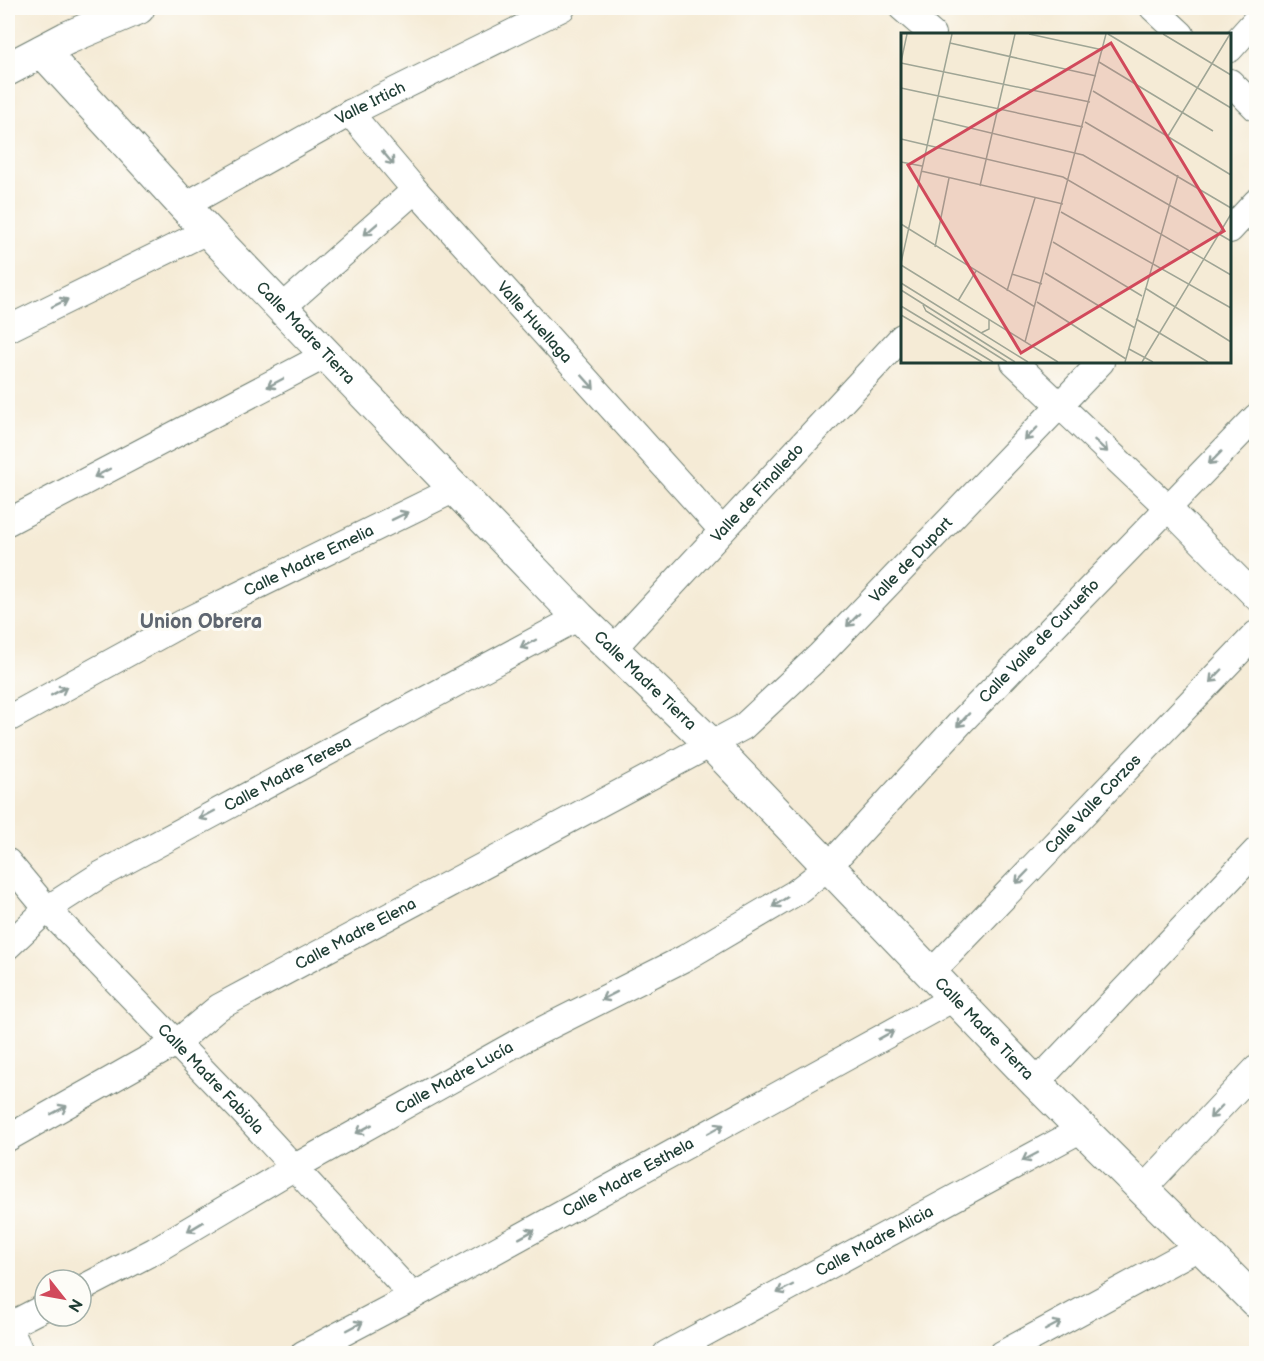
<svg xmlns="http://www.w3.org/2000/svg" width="1264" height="1361" font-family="'Balsamiq Sans',sans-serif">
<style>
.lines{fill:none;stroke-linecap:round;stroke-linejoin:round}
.minor-casing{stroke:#6a7a6d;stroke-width:28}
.tertiary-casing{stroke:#6a7a6d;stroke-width:34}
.secondary-casing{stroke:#6a7a6d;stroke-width:35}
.minor{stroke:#fff;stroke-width:26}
.tertiary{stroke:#fff;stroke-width:32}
.secondary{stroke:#fff;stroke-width:33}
.oneway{stroke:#8f9e9a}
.labels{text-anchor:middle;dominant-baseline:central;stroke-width:6;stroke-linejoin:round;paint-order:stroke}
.street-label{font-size:16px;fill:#1f3d34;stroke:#fdfcf7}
.quarter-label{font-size:20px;font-weight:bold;fill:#5f6670;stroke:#fdfcf7}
.inset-road{fill:none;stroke:#9fa595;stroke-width:1.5}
.view{fill:#d1495b;fill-opacity:0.15;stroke:#d1495b;stroke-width:3}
.inset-edge{fill:none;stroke:#1f3d34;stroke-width:3}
</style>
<rect width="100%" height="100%" fill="#fdfcf7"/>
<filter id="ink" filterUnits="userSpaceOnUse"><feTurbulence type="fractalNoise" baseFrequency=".0167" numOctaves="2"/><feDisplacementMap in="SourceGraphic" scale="12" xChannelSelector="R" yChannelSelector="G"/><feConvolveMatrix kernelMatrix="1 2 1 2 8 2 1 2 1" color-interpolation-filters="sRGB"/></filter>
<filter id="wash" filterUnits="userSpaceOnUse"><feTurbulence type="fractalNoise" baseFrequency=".008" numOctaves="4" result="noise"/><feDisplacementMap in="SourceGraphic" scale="24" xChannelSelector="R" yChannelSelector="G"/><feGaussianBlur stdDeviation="1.35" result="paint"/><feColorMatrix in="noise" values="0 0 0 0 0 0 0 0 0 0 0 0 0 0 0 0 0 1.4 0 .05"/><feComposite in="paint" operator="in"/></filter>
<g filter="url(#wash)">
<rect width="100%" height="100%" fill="#f5ebd6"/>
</g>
<g filter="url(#ink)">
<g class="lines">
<defs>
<g id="minor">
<path d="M902 8 932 34"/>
<path d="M1153 8 1181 34"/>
<path d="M1230 49 1256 20"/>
<path d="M1230 82 1256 108"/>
<path id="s1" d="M350 113 415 190 722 530"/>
<path id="s2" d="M184 206 350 113 562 8"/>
<path d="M1230 230 1256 202"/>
<path d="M283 307 415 190"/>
<path d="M8 329 207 231"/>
<path d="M1014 362 1167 507 1256 597"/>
<path d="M8 522 326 355"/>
<path id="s3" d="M612 650 902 337"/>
<path id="s4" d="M8 719 188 620 455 489"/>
<path id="s5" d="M8 862 47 909 241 1110 413 1296"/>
<path id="s6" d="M8 946 47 909 100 875 579 617"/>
<path id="s7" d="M931 973 1256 634"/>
<path d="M1036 1083 1256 851"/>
<path id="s8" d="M8 1138 176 1043 219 1007 743 727 820 655 1101 362"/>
<path d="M1143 1189 1256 1069"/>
<path id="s9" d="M81 1289 154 1251 295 1167 522 1040 685 958 795 893 827 868 962 721 1256 417"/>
<path d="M8 1326 45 1307"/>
<path id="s10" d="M303 1354 413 1296 954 998"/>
<path id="s11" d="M666 1354 1082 1129"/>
<path d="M1002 1354 1201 1246"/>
</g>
<g id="tertiary">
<path id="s12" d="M42 51 184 206 455 489 579 617 710 743 1036 1083 1256 1302"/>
<path d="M8 1332 18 1354"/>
</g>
<path id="secondary" d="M8 69 67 38 138 8"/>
</defs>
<use href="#minor" class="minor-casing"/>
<use href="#tertiary" class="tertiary-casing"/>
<use href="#secondary" class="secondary-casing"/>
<use href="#minor" class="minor"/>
<use href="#tertiary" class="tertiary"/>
<use href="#secondary" class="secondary"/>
</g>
<defs><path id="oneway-shaft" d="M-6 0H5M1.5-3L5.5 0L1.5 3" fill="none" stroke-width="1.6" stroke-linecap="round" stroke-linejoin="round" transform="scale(1.5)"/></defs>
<g class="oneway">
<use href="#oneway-shaft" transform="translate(388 158) rotate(50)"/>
<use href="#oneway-shaft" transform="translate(371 229) rotate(139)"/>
<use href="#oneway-shaft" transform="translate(60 303) rotate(-26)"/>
<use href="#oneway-shaft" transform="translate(588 382) rotate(48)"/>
<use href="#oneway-shaft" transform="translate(275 383) rotate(152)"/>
<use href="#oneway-shaft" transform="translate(1031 434) rotate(134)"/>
<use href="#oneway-shaft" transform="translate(1101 446) rotate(43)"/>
<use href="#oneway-shaft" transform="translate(1215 458) rotate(135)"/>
<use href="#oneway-shaft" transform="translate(102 473) rotate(152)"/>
<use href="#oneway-shaft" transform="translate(400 516) rotate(-26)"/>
<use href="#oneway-shaft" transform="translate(853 620) rotate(134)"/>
<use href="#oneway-shaft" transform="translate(528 644) rotate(152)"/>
<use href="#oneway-shaft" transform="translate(1216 676) rotate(134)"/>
<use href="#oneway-shaft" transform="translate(59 691) rotate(-29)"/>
<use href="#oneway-shaft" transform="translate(963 720) rotate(133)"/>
<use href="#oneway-shaft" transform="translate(207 815) rotate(152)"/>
<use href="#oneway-shaft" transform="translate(1022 877) rotate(134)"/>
<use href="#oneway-shaft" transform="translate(780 902) rotate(147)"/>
<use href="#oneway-shaft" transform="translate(609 996) rotate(153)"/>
<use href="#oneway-shaft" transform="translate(886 1035) rotate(-29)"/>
<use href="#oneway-shaft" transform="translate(59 1110) rotate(-28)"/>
<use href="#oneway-shaft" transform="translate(1216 1112) rotate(134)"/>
<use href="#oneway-shaft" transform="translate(364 1129) rotate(151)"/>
<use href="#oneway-shaft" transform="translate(716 1129) rotate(-29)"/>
<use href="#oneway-shaft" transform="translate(1030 1157) rotate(152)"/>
<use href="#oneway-shaft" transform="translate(195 1227) rotate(149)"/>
<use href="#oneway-shaft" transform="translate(527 1234) rotate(-29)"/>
<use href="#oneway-shaft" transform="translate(785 1289) rotate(152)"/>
<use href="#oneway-shaft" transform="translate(355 1326) rotate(-28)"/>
<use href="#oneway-shaft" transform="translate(1053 1326) rotate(-28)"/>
</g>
</g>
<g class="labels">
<g class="street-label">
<text stroke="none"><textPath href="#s2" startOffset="213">Valle Irtich</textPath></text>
<text stroke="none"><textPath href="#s1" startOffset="279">Valle Huellaga</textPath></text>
<text stroke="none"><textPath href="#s12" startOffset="386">Calle Madre Tierra</textPath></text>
<text stroke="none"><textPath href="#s3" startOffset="214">Valle de Finalledo</textPath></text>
<text stroke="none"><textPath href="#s8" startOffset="1080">Valle de Dupart</textPath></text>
<text stroke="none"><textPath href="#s4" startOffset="340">Calle Madre Emelia</textPath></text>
<text stroke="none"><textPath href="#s9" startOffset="1168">Calle Valle de Curueño</textPath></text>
<text stroke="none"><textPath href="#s12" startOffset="872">Calle Madre Tierra</textPath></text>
<text stroke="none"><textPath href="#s6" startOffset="330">Calle Madre Teresa</textPath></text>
<text stroke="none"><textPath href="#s7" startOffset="234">Calle Valle Corzos</textPath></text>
<text stroke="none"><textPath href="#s8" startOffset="404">Calle Madre Elena</textPath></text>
<text stroke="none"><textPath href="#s12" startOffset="1358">Calle Madre Tierra</textPath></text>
<text stroke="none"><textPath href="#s9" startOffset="429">Calle Madre Lucía</textPath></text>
<text stroke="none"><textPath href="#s5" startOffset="297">Calle Madre Fabiola</textPath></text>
<text stroke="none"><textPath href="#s10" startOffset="370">Calle Madre Esthela</textPath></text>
<text stroke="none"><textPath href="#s11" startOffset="237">Calle Madre Alicia</textPath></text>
</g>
<g class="quarter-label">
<text x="201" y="622">Union Obrera</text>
</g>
</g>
<g transform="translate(901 33)">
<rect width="330" height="330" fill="#f5ebd6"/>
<path class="inset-road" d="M128 1 202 17M207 1 330 75M262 1 330 42M49 10 195 43M0 29 6 1M198 29 312 98M0 30 189 69M0 55 182 94M192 58 330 142M32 86 182 122 330 208M184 89 330 175M267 103 329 1M0 106 162 144 330 242M0 129 21 133M20 138 162 171M79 153 114 1M160 179 330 275M0 191 134 274M152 209 241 263M34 214 48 145M0 230 51 1M0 232 157 329M144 240 234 295M111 241 141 251M0 250 127 329M244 255 330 309M0 257 114 329M106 258 134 165M57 268 75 238M136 269 225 326M22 272 25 278 106 329M0 273 92 329M0 282 81 329M235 286 307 329M80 300 88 296V286M124 309 205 1M228 316 252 329M224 329 277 142M241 329 330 181"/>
<path class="view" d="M210 10 323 198 120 320 7 132Z"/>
<rect width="330" height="330" class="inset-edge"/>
</g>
<rect width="1264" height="1361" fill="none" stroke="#fdfcf7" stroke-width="30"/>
<g transform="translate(63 1298) rotate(121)"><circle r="28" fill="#fdfcf7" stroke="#a4b0a9" stroke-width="1.5"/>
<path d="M0-4.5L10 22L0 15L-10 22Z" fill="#d1495b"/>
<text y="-9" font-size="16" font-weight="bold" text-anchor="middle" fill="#1f3d34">N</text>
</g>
</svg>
